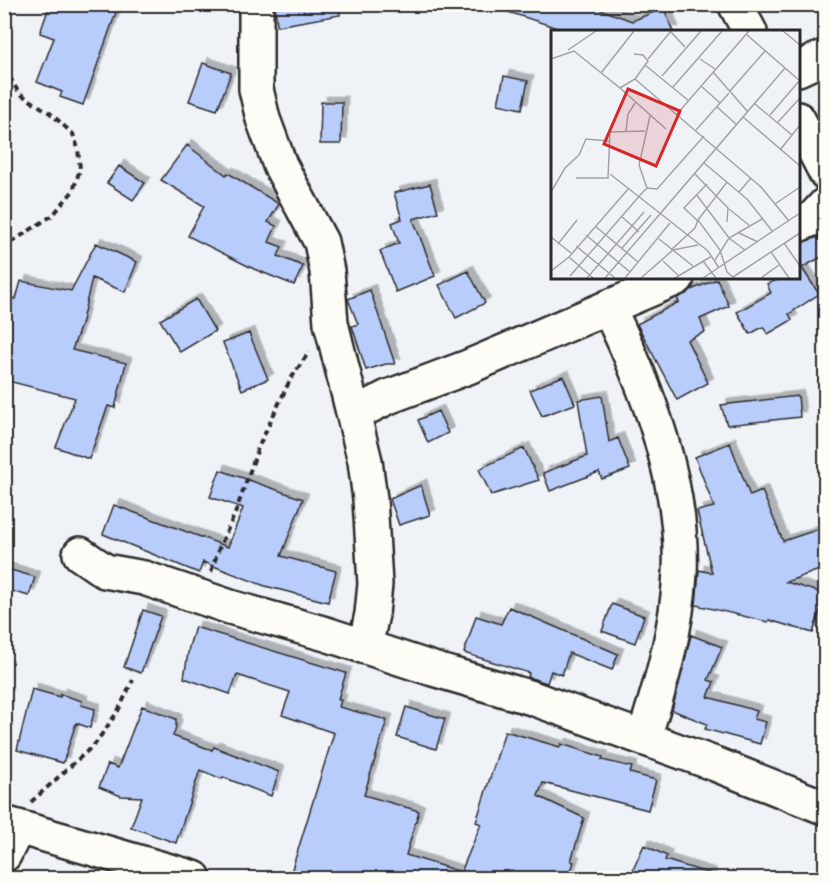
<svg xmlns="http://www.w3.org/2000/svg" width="830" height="883" font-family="'Patrick Hand',sans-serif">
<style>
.building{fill:#b9cdfd;stroke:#2b2b2b;stroke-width:1.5;filter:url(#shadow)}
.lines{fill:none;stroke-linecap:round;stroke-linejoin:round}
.minor-casing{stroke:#2b2b2b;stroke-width:38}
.path{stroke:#2b2b2b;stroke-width:4;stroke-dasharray:6 4.5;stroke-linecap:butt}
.minor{stroke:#fdfcf7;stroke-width:33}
.inset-road{fill:none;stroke:#a1a3a6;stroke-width:1.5}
.view{fill:#d62828;fill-opacity:0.15;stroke:#d62828;stroke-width:3}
.inset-edge{fill:none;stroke:#2b2b2b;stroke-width:3}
</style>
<defs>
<filter id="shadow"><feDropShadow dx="5.5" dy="-5.5" stdDeviation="0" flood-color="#0004"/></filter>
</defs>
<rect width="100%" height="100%" fill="#eff3f8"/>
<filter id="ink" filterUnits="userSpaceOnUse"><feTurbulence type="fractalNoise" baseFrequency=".0167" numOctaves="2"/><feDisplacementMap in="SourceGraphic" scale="12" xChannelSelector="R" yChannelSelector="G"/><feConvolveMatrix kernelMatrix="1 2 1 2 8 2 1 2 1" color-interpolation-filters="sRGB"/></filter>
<g filter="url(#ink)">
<path class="building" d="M50 4H119L83 105 60 97 62 92 37 82 54 38 40 33Z
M275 4H339L340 15 277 26Z
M499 4H586L632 21 664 8 673 32H570L499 9Z
M203 63 231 73 217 110 189 101Z
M504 76 528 81 522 109 498 104Z
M321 102H342L341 144H320Z
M187 145 226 175 228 173 279 204 268 222 276 226 269 242 282 247 278 256 303 266 294 285 254 269 188 236 204 206 161 180Z
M119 166 145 183 133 200 107 183Z
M430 184 438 212 413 219 435 276 396 292 380 251 399 243 392 223 402 219 394 193Z
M819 237 825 250V255L798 270V243Z
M96 243 137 262 125 292 92 278 81 325 72 350 126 363 115 408 108 406 89 459 56 447 75 398 4 380V330L12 298 16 299 21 281 71 291Z
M802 268 819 294 789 314 792 320 768 334 763 327 750 334 737 312 771 293 767 284 782 278H798V270Z
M468 271 485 303 456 318 439 285Z
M717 279 729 306 700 319 705 332 687 340 708 383 677 400 637 324 679 302 677 298 691 290Z
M370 290 395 364H386L366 370 352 326 358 324 348 299Z
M196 299 215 331 180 352 160 320Z
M249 333 268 379 242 390 223 343Z
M563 376 575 404 542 416 530 390Z
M602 396 609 442 618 438 630 469 602 479 599 472 550 491 543 473 587 456 578 400Z
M798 396 800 417 727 425 721 405Z
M438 411 448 433 428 443 418 420Z
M730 443 750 496 762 491 783 541 825 527V568L786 582 825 594 813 633 769 620 768 622 696 605 699 570 712 573 697 511 714 507 695 457Z
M524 448 539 480 491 495 479 469Z
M220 470 303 499 281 556 336 571 328 602 265 586 203 562 199 573 103 534 114 505 228 547 243 508 210 497Z
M421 485 430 515 399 525 390 499Z
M4 568 35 577 29 596 4 589Z
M612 604 644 616 635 643 602 631Z
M509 607 618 654 612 670 569 653 562 675 551 671 547 683 528 677 529 673 464 653 476 616 501 624Z
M143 610 161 616 141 673 124 667Z
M195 627 346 673 338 699 341 700 339 707 387 720 364 795 419 811 406 855 461 872 481 824 476 822 505 731 560 747 561 744 603 757 602 760 632 767 630 773 656 780 648 810 543 783 538 796 584 818 571 861 574 862 568 879H289L334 733 282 715 290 692 237 675 230 694 184 678 189 647Z
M691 635 722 647 708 680 714 682 708 697 757 711 754 719 766 722 760 744 705 729 707 724 672 710Z
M32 689 60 697V694L82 701 81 705 95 709 90 728 76 723 63 763 17 750Z
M142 706 176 719V727L173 736 212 750 214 747 279 772 271 796 223 777 222 779 200 770 176 843 131 827 142 797 121 796 99 787 108 764 118 768Z
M406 707 445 719 436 749 397 737Z
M644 845 667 856 665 860 711 874 710 879H646L632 872Z"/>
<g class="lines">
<defs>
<path id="minor" d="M256 4V89L263 119 280 165 321 242 327 271 331 323 365 461 370 499 375 584 372 614 365 647
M735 4 750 32
M798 69 826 56
M798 119 826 173
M798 225 812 219 826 204
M608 307C647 387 684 483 680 573 677 629 661 685 644 737
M354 414 388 397 468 367 677 278
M80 554 105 571 144 578 230 607 326 634 433 669 532 698 715 764 826 808
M4 823 194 878
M4 855 18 827"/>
</defs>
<use href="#minor" class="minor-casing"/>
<path class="path" d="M4 68 19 93 50 113 73 134 78 148 80 169 73 191 53 215 4 247
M211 572 219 548 235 514 258 448 290 380 309 352
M31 802 95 744 118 711 133 680"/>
<use href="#minor" class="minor"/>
</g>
</g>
<g transform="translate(551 30)">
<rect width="249" height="249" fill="#eff3f8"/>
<path class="inset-road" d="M232 1 249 15M120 2 134 17M195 4 249 51M17 20 45 1M0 29 23 21 69 58 84 49 97 31 92 25 83 24M97 29 120 1M149 29 164 39M94 35 138 71M162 42 197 82M50 43 83 1M111 46 150 1M84 49 210 157 238 191M150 56 169 73M122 57 171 1M69 58 115 99M179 61 214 21M204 74 241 105M166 77 186 95M126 84 198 1M219 85 249 50M192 87 249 136M227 92 249 68M145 100 178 63M75 101 77 84 84 73M229 120 249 95M153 133 196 169 222 202M59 144 157 221 168 238M144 144 177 178 176 192M25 148H57L59 102 94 101M176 152 147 190 169 220 176 242 183 248M96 158 88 135 99 86M0 162 14 138 28 125 35 109 58 111M188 162 200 148M145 164 178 208 194 220M224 174 249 157M178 179 199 196M70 186 88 202M147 191 133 178 156 154M44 196 87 232M188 203 207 212M35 205 79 242M0 207 20 223M108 209 142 236M233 213 249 236M7 214 26 190M25 216 64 248M71 218 100 185M120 220 144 198 147 190M220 222 238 248M18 227 42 248M164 230 178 208 211 189M112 231 128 246M152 231 165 248M0 241 18 227 78 158M19 246 91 163 96 158 106 159 153 106M182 247 249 203M36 248 93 182M54 248 234 38M74 248 119 193M90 248 122 220 147 215M124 248 161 226M152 248 249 183M210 248 228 235"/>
<path class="view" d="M77 59 129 81 105 136 53 114Z"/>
<rect width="249" height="249" class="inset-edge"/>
</g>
<rect width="830" height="883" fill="none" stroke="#fdfcf7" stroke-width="24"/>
<rect x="12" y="12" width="806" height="859" fill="none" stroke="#2b2b2b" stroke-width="2" filter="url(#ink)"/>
</svg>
